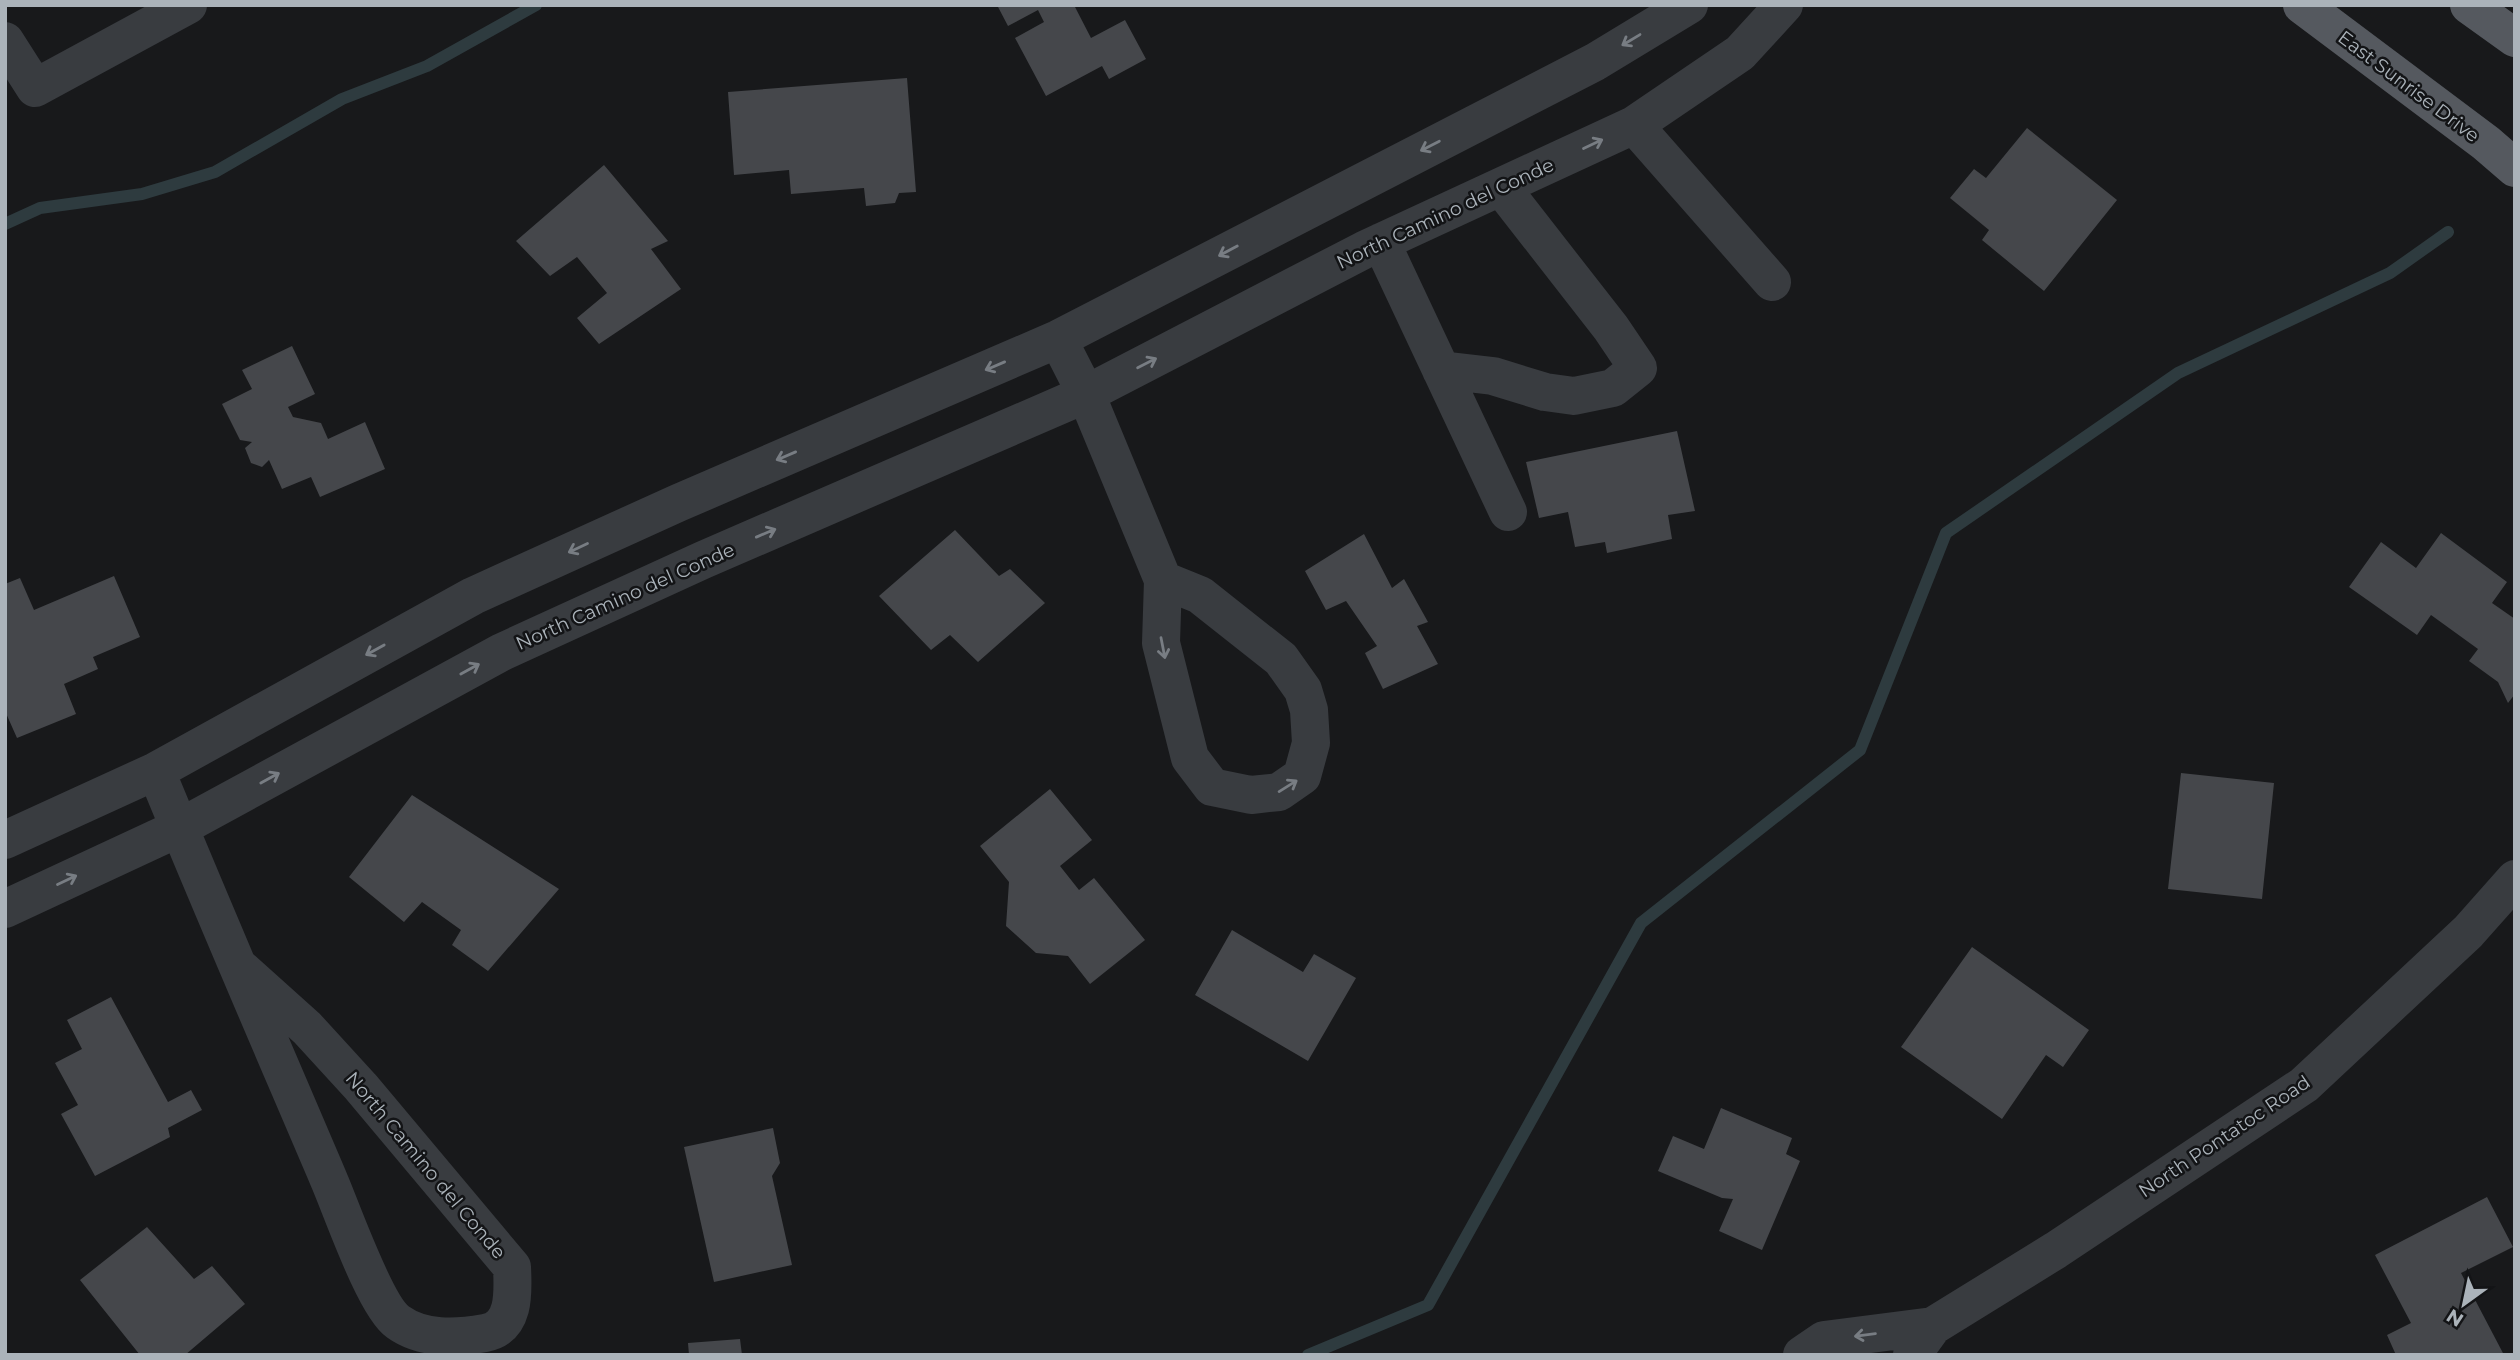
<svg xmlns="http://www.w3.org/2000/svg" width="2520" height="1360" font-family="Montserrat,sans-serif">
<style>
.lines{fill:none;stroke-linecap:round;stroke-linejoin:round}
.stream{stroke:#2e3b3f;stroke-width:12}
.building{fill:#45474b}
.minor{stroke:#393c40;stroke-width:38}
.major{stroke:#55595f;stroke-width:38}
.oneway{stroke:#787d83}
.labels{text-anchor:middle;stroke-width:5;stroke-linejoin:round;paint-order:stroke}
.street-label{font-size:19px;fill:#abb3ba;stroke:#131416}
</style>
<rect width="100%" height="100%" fill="#18191b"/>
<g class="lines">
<path class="stream" d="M5 224 40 208 142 194 215 172 342 99 427 66 536 5
M1308 1355 1428 1305 1641 923 1860 750 1946 533 2178 373 2390 273 2448 232"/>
</g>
<path class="building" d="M997 5H1079L1075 7 1091 38 1125 20 1146 59 1109 79 1102 66 1046 96 1015 38 1044 22 1038 10 1008 26Z
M907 78 916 192 899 193 895 203 866 206 864 188 791 194 789 170 734 175 728 92Z
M2027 128 2117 200 2044 291 1982 240 1989 230 1950 198 1974 169 1986 178Z
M604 165 668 241 651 249 681 289 599 344 577 318 607 293 577 257 550 276 516 241Z
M292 346 315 394 288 407 293 417 321 423 328 439 365 422 385 469 320 497 311 477 282 489 269 460 262 467 251 463 245 448 252 442 240 440 222 404 252 389 242 370Z
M1677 431 1695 511 1668 515 1672 539 1607 553 1605 542 1575 547 1568 512 1539 518 1526 462Z
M955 530 999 576 1010 569 1045 603 978 662 950 635 931 650 879 596Z
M2441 533 2507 582 2492 603 2515 619V694L2508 703 2498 682 2469 661 2478 649 2431 615 2417 635 2349 587 2381 542 2416 568Z
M1364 534 1392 588 1404 579 1428 622 1417 626 1438 664 1383 689 1365 653 1377 646 1346 601 1326 610 1305 571Z
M114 576 140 637 93 657 98 669 64 684 76 714 17 738 5 711V584L20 578 34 610Z
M2181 773 2274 783 2262 899 2168 889Z
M1050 789 1092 840 1060 866 1079 890 1094 878 1145 940 1090 984 1068 956 1036 953 1006 926 1009 882 980 846Z
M412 795 559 889 488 971 452 945 461 930 422 902 404 922 349 877Z
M1232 930 1303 972 1314 954 1356 978 1308 1061 1195 995Z
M1972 947 2089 1030 2063 1067 2046 1055 2002 1119 1901 1047Z
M111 997 168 1102 191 1090 202 1110 168 1128 170 1137 95 1176 61 1114 78 1105 55 1063 82 1049 67 1020Z
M1721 1108 1792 1138 1786 1154 1800 1161 1762 1250 1719 1231 1733 1199 1722 1198 1658 1171 1673 1136 1704 1149Z
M773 1128 780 1163 772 1176 792 1265 714 1282 684 1147Z
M2487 1197 2513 1247 2461 1273 2504 1355H2396L2387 1335 2411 1323 2375 1255Z
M147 1227 194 1279 212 1266 245 1304 185 1355H140L80 1280Z
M740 1339 742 1355H689L688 1343Z"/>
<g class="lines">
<path class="minor" d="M5 41 35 88 188 5
M1634 125 1772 282
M1381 242 1508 512
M1058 339 1086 394 1163 580 1161 643 1190 758 1212 787 1251 795 1279 792 1302 776 1311 743 1309 710 1303 690 1281 659 1200 595 1163 580
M1441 370 1493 376 1545 392 1574 396 1613 388 1638 368 1611 328 1501 187
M156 771C212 908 271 1044 329 1180 342 1210 375 1306 398 1322 423 1340 456 1338 485 1333 516 1327 513 1291 512 1267L361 1087 307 1028 238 966
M5 840 156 771 473 596 678 503 1058 339 1595 62 1689 5
M5 909 179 828 502 652 703 560 1086 394 1364 250 1634 125 1740 53 1784 5
M1802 1355 1824 1340 1933 1326
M1912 1355 1933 1326 2056 1250 2304 1085 2468 932 2515 879"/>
<path class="major" d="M2302 5 2486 143 2515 168
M2469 5 2515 38"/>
</g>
<defs><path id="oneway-shaft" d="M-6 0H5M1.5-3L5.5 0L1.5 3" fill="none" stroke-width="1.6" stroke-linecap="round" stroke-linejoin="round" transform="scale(1.75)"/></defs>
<g class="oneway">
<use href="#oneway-shaft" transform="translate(1631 40) rotate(149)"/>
<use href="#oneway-shaft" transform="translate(1593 144) rotate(-25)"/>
<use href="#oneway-shaft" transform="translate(1430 146) rotate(153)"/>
<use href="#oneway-shaft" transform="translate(1228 251) rotate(152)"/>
<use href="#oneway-shaft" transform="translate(1147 363) rotate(-27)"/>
<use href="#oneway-shaft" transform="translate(995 366) rotate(157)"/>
<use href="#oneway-shaft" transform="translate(786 456) rotate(157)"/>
<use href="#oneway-shaft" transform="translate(766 533) rotate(-23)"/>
<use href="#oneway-shaft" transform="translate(578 548) rotate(155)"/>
<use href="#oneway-shaft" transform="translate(1163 648) rotate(79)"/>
<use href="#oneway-shaft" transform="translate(375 650) rotate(151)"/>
<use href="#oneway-shaft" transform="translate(470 669) rotate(-29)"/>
<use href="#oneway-shaft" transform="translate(270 778) rotate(-29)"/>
<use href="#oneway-shaft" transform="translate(1288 786) rotate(-32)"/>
<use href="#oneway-shaft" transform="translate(67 880) rotate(-25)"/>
<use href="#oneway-shaft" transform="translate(1865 1335) rotate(173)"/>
</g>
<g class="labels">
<g class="street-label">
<text transform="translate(2409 86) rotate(37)" y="7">East Sunrise Drive</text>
<text transform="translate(1445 213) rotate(-25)" y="7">North Camino del Conde</text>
<text transform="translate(625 596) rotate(-24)" y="7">North Camino del Conde</text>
<text transform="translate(2224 1136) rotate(-34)" y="7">North Pontatoc Road</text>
<text transform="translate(426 1165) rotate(50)" y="7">North Camino del Conde</text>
</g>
</g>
<rect width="2520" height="1360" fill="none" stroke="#abb3ba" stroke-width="14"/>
<g transform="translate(2464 1304) rotate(213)" stroke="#131416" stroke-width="5" paint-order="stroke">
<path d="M0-5L12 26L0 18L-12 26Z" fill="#abb3ba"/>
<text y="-10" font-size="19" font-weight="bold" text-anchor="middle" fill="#abb3ba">N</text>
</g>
</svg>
